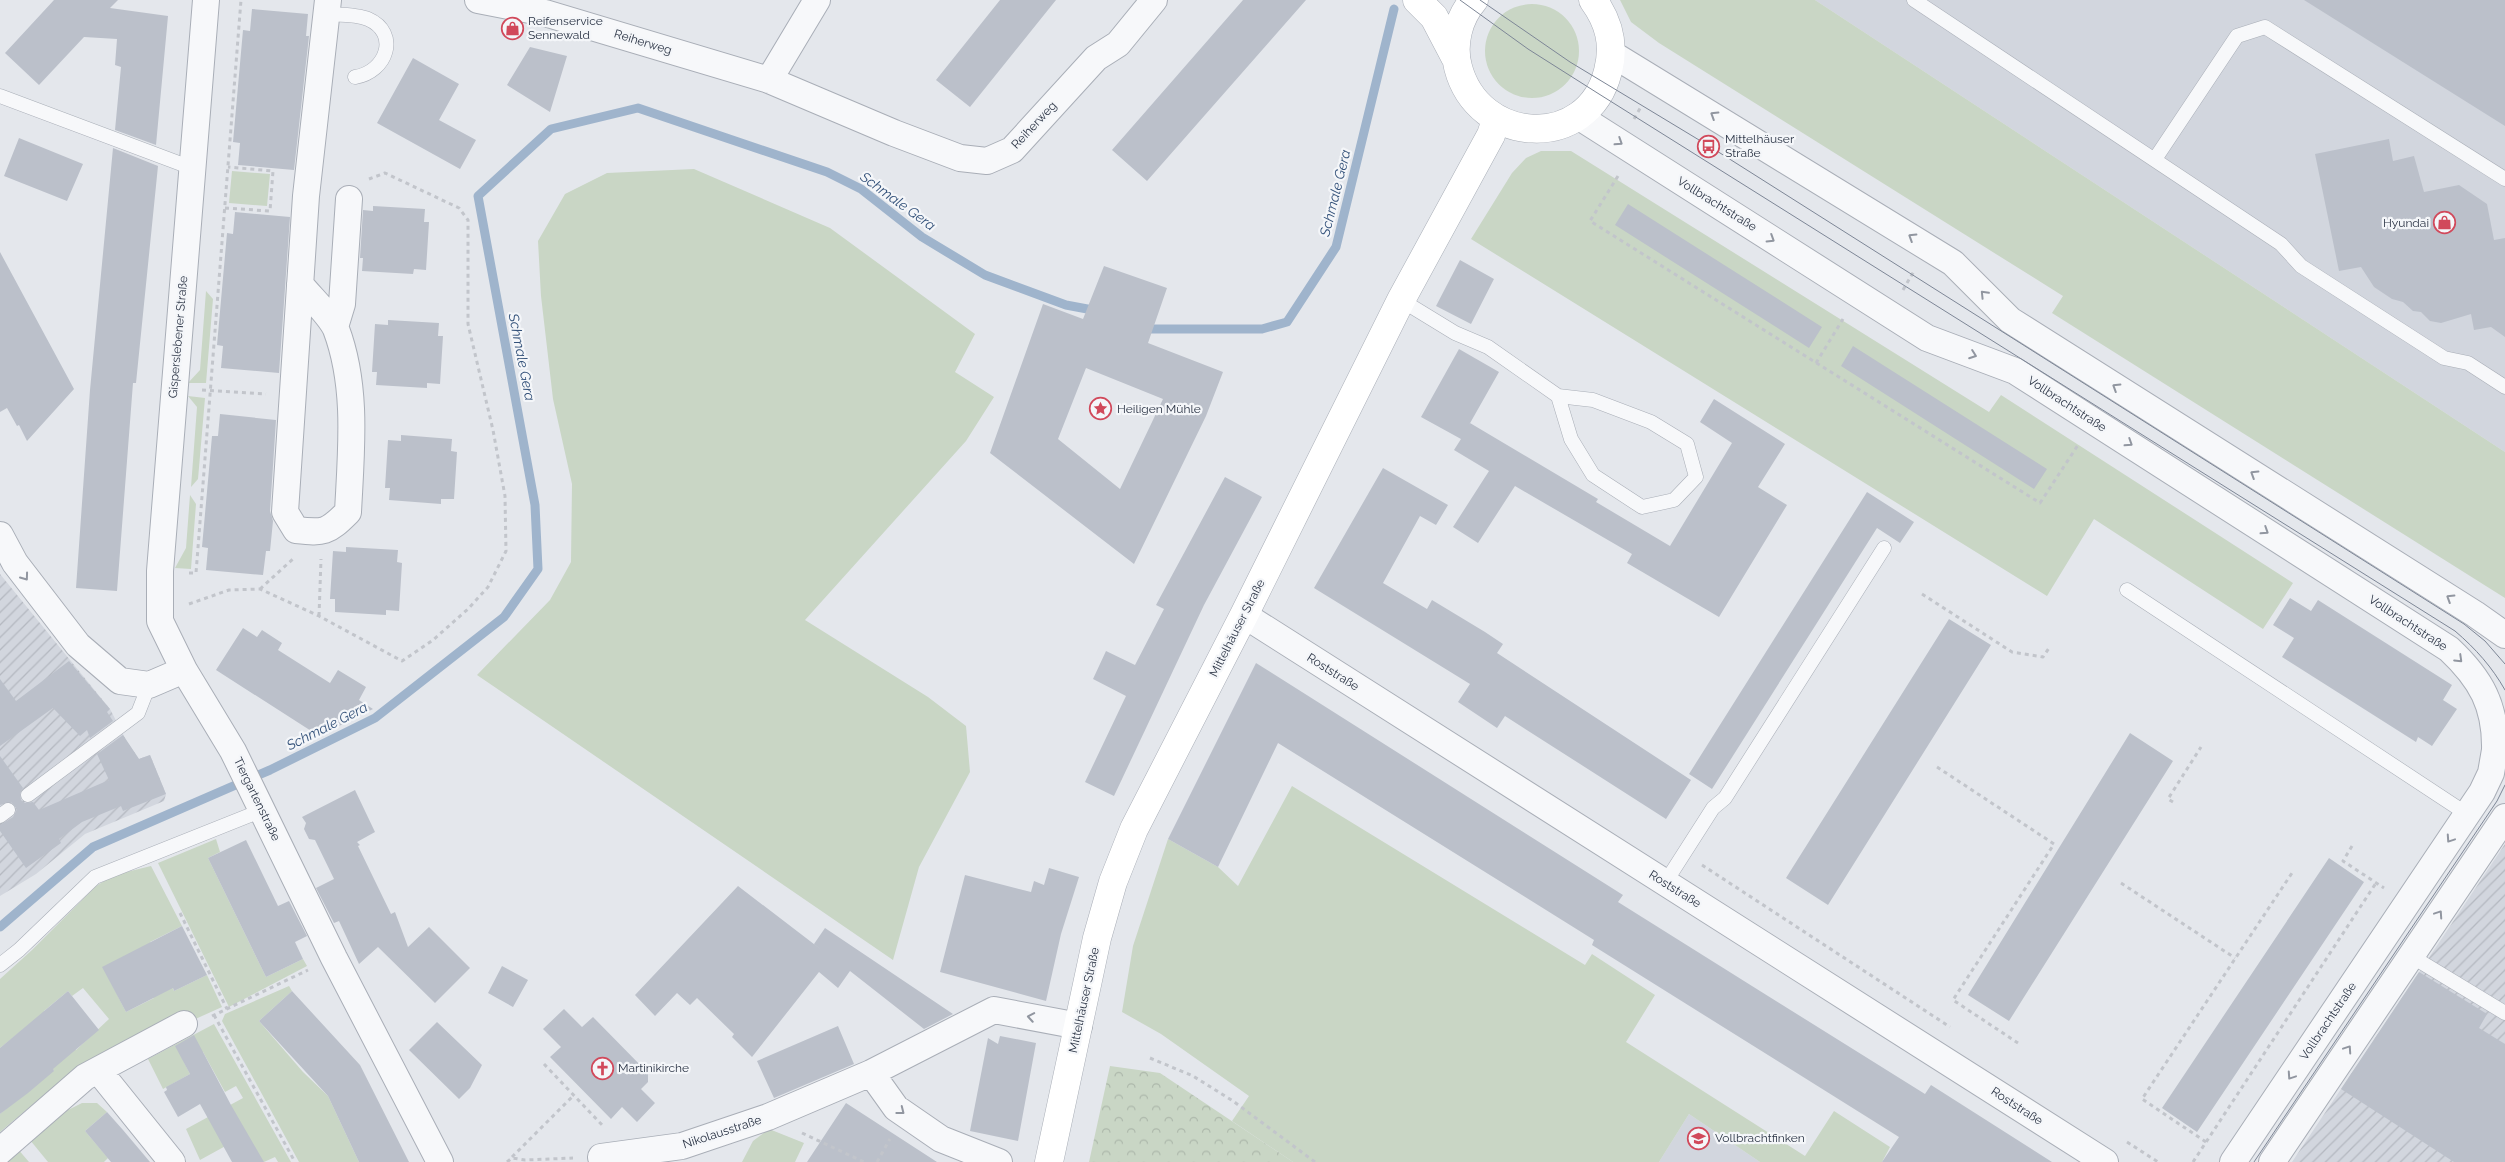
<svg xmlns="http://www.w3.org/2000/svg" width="2505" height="1162" font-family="Raleway,sans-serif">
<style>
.built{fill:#d2d6de}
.industrial{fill:url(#industrial-furrows)}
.green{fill:#c9d6c5;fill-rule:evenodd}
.park{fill:url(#park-crowns)}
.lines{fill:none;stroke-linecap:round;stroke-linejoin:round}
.stream{stroke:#9fb4cc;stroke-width:9}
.building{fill:#bbc0ca;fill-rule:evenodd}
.lane-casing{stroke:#a9aeb7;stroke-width:15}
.street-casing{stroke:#a9aeb7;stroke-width:28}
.secondary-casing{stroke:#a9aeb7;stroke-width:29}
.path{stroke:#c2c5cb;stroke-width:3;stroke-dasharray:4 4;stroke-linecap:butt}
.lane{stroke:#f7f8fa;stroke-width:14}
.street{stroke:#f7f8fa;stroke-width:26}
.secondary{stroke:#fff;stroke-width:28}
.tram{stroke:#7d8696;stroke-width:1}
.oneway{stroke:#9196a0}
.labels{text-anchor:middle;stroke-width:4.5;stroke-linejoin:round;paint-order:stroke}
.poi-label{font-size:12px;fill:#2b3445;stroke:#f4f6f9;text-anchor:start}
.street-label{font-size:12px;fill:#2b3445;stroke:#f4f6f9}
.water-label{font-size:14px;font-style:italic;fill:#34527a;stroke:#f4f6f9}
</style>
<defs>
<pattern id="industrial-furrows" width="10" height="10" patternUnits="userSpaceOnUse" patternTransform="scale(1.25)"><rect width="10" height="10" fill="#d2d6de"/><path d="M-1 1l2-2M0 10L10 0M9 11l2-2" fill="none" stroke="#b4b8c0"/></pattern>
<pattern id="park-crowns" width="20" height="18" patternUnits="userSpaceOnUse" patternTransform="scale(1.25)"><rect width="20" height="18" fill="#c9d6c5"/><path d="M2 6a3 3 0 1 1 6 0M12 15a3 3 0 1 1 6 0" fill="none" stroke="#adb8ab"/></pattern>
</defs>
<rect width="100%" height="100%" fill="#e4e7ec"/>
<path class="built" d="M1815 0H2505V452Z
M1689 1114 1760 1162H1659Z"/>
<path class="industrial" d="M0 574 110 709 126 740 139 759 150 755 166 794 164 801 85 834 36 874 0 896Z
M2505 844V1162H2292L2341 1089Z"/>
<path class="green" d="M1620 0H1815L2505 452V598L2052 313 2063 296 1659 43 1631 22Z
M1485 51a47 47 0 1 1 94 0a47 47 0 1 1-94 0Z
M1541 151H1571L1989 412 2001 395 2293 583 2263 629 2094 519 2047 596 1471 239 1512 173 1526 158Z
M694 169 830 228 975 334 955 372 994 397 966 441 805 620 928 697 966 726 970 772 919 867 893 960 477 675 550 600 571 562 572 484 553 399 541 296 538 241 565 194 607 173Z
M232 171 270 174 267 206 229 203Z
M206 291 213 299 206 383H188L200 370Z
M188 396 205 398 198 479 191 487 197 407Z
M190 495 196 504 191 569 175 568 186 548Z
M1292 786 1585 965 1592 954 1655 995 1626 1042 1805 1156 1834 1111 1890 1147 1882 1162H1760L1689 1114 1659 1162H1293L1232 1121 1249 1096 1161 1034 1122 1012 1133 946 1168 839 1218 867 1238 886Z
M216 839 220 852 208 858 266 977 303 959 307 966 229 1007 158 863Z
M151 866 182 926 150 942 174 991 207 975 222 1007 191 1021 185 1011 62 1080 0 1132V1114L6 1109 0 1059 54 1071 46 1060 31 1023 0 1048V979L32 950 96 886 114 875ZM103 967 154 998 126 1012ZM83 988 109 1019 76 1050 44 1011 68 991 72 996Z
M289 986 292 991 259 1021 303 1072 328 1096 359 1162H299L222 1021 225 1014Z
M214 1024 291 1162H278L275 1157 264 1162 231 1143 200 1160 186 1129 243 1098 236 1086 225 1092 203 1052 184 1062 190 1074 163 1089 148 1059Z
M82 1103H97L107 1112 85 1131 108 1158 104 1162H48L30 1140 66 1111Z
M769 1129 804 1143 795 1162H742L753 1141Z
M17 1148 29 1162H2Z"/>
<path class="park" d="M1110 1066 1160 1073 1293 1162H1089Z"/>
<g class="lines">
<path class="stream" d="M1142 326 1152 329H1262L1287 322 1336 247 1394 9
M0 927 93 847 270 770 375 718 504 617 538 569 535 505 478 196 551 129 638 108 827 172 861 189 922 237 985 275 1066 305 1098 311"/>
</g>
<path class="building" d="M54 0H118L110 8 168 16 156 145 115 130 121 67 115 65 117 39 84 37 39 85 5 53Z
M1000 0H1056L970 107 936 80Z
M1243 0H1306L1147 181 1112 150Z
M2304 0H2505V126Z
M252 9 308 14 306 36H309L294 170 238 165 240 143 233 142 243 30 250 31Z
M530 47 567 56 550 112 507 85Z
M413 58 459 84 439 120 476 140 460 169 377 123Z
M19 138 83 164 67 201 4 176Z
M2389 139 2393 161 2414 156 2424 192 2459 185 2487 204 2494 240 2505 238V337L2491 327 2474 330 2471 314 2441 323 2430 321 2421 312 2413 311 2403 302 2392 299 2374 287 2361 267 2339 271 2315 154Z
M113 148 158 166 136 383H133L117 591 76 588 90 390Z
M1628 204 1822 327 1809 348 1615 225Z
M373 206 425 209 424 222H429L426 270 414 269 413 274 362 271 363 258H360L363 210 373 211Z
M235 212 290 217 279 373 221 368 223 346 217 345 227 233 233 234Z
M0 252 74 389 27 441 19 425 17 426 7 408 0 412Z
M1460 260 1494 279 1471 324 1436 306Z
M1104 266 1167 288 1148 343 1223 372 1206 416 1134 564 990 453 1043 304 1083 319ZM1086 368 1163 399 1120 489 1058 439Z
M388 320 439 323 438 336H443L440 384 427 383V388L376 385 377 372H372L375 324 388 325Z
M1853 346 2047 469 2034 489 1841 366Z
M1459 349 1499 372 1469 425 1470 423 1598 499 1596 502 1670 546 1732 443 1700 422 1714 399 1785 444 1758 487 1787 505 1719 617 1627 563 1632 554 1515 486 1478 543 1453 527 1489 471 1454 450 1461 439 1421 417Z
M220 414 276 420 270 511 273 521 270 551H266L263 575 206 570 208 548 202 547 212 436H218Z
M401 435 452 439 451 451 457 452 454 499H441V504L389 500 390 488H385L388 440 401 441Z
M1383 468 1448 505 1436 525 1420 516 1383 583 1427 609 1432 600 1485 632 1503 644 1497 653 1691 780 1666 819 1505 716 1497 728 1458 702 1470 684 1314 588Z
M1225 477 1262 497 1204 605 1114 796 1085 782 1126 696 1093 679 1106 651 1135 665 1164 609 1156 605Z
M1867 492 1914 522 1900 543 1877 528 1712 789 1689 774Z
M346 547 398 550 397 562 402 563 399 611 386 610V615L335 612V599H330L333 551 346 552Z
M2290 598 2311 611 2318 600 2452 685 2443 700 2457 709 2432 746 2418 737 2416 742 2282 657 2294 638 2273 625Z
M1949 619 1991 645 1828 905 1786 878Z
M243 628 257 637 262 630 282 643 278 650 330 683 338 670 366 687 359 700 373 709 319 736 216 670Z
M69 661 110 709 107 712 113 721 90 738 87 730 80 736 53 708 0 746V679L16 701Z
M1256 663 1623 895 1618 902 1752 986 1925 1094 1931 1085 2052 1162H1882L1899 1137 1592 945 1594 940 1278 743 1218 867 1168 839Z
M2130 733 2173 761 2009 1021 1968 995Z
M123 735 139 759 150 755 166 794 123 811 121 806 82 822 59 839 61 843 26 868 0 831V825L13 817 17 809 11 802 0 805V756L23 788 20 792 21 800 25 803 33 802 39 810 109 780 97 754Z
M355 790 375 832 357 842 360 845 358 846 391 914 395 912 408 947 429 927 470 968 435 1003 378 947 359 964 339 921 334 923 316 888 334 879 315 840 309 839 304 829 306 823 302 817Z
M246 840 278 906 289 901 307 936 295 942 303 959 266 977 208 858Z
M2329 858 2364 882 2197 1132 2162 1108Z
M1049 868 1079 877 1061 934 1046 1001 940 972 965 875 1031 892 1034 881 1044 885Z
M738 886 823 951 814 944 825 928 953 1014 924 1029 850 971 838 988 819 972 752 1057 732 1037 734 1034 697 998 690 1005 677 993 655 1016 635 995Z
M182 926 207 975 174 991 173 988 126 1012 102 967Z
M502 966 528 980 513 1007 488 993Z
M2419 972 2487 1014 2479 1028 2505 1044V1162H2454L2341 1089Z
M68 991 99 1030 53 1069 54 1071 28 1093 0 1114V1048Z
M292 991 360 1065 409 1162H359L328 1096 259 1021Z
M564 1009 582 1027 593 1017 648 1073V1082L641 1089 655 1103 637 1122 622 1107 611 1119 550 1057 561 1047 543 1029Z
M437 1022 482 1065 470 1088 459 1099 409 1050Z
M838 1026 854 1064 774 1098 757 1061Z
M194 1035 231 1105 264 1162H232L200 1104 178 1117 164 1092 167 1090 166 1087 190 1074 175 1046Z
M1000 1036 1036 1043 1018 1141 970 1131 988 1038 998 1044Z
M846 1103 937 1162H807Z
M107 1112 123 1130 150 1162H111L85 1131Z"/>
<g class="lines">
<defs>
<path id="lane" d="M1914 0 2281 244 2301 266 2444 358 2468 363 2505 387
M325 14C339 15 356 14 368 19 400 33 387 72 355 77
M0 96 192 168
M2155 159 2237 36 2265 27 2505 179
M1401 300 1455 333 1488 347 1558 396 1593 400 1651 422 1687 444 1696 477 1674 500 1642 507 1593 475 1571 439 1558 396
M2127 590 2467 814
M28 795 138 713 149 685
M0 816 8 810
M1665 883 1713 808 1725 798 1884 548
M2411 956 2505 1013
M0 965 19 950 95 877 263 810"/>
<path id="street" d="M206 0 160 571V621L184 670 233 751 334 958 440 1162
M478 0 545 13 769 80 894 133 960 158 987 161 1012 150 1096 58 1118 44 1154 0
M1612 54 1953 263 2010 320 2475 614 2505 635
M769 80 817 0
M1578 116 1927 338 2015 371 2449 649C2481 679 2496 706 2495 750L2505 754
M300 284C309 296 330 315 336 329 358 387 351 452 348 512 327 533 324 533 296 530L285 512 306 196 328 0
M335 327 342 304 349 199
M0 535 15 563 78 645 120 681 149 685 184 670
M1244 615 2105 1162
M98 1070 172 1162
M871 1073 896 1108 941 1139 999 1162
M0 1151 85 1077 184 1024
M601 1157 682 1146 768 1117 871 1073 994 1010 1079 1026
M2233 1162 2482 792 2491 773 2495 750
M2272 1162 2505 817"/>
<path id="secondary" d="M1417 0 1434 17 1455 57
M1474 0C1458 18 1452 45 1458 67 1478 145 1588 152 1608 71 1615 44 1609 22 1593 0
M1049 1162 1097 938 1113 882 1134 829 1244 615 1401 300 1491 135 1496 120"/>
</defs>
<use href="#lane" class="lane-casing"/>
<use href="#street" class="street-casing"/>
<use href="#secondary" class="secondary-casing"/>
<path class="path" d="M1634 119 1642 105
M1618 176 1590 221 2040 503 2078 445
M225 208 270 211 273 171 228 167
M1903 290 1914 271
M1816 363 1843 319
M202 390 266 394
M189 573H196L241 0
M260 589 294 558
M1922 594 2012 652 2043 657 2049 648
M189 604 229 590 260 589 319 616 402 661 433 640 468 609 488 587 506 551 505 496 493 430 468 324V220L459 208 385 173 369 179
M319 616 321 559
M1937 767 2054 844 1953 1000 2018 1043
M2173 802 2168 799 2201 747
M2352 846 2343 861 2384 888
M1702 865 1950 1027
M2121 883 2235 958
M180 913 227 1009
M214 1015 295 1162
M212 1016 308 970
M1150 1058 1193 1076 1233 1101 1315 1162
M544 1064 604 1127
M802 1133 864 1162
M2127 1142 2158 1162
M2206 1142 2142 1099 2292 873
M512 1157 574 1095
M507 1162 512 1158 525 1160 573 1158
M877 1162 890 1139
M2193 1162 2376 883"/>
<use href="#lane" class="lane"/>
<use href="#street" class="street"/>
<use href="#secondary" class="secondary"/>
<path class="tram" d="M1460 0 1528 49 1599 94 2455 631C2476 649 2492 667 2505 690
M1480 0 1570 62 1709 146 2464 624 2485 641 2505 664
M2254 1162 2497 801 2505 785"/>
</g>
<defs><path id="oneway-chevron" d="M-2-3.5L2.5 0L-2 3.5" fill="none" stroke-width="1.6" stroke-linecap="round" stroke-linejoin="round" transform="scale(1.25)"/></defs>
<g class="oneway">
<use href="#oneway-chevron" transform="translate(1714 115) rotate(-148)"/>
<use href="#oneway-chevron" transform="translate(1619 142) rotate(33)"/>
<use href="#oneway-chevron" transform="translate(1912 237) rotate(-148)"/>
<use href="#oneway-chevron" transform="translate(1771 239) rotate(32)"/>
<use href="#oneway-chevron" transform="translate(1984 294) rotate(-134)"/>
<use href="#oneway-chevron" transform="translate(1973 355) rotate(20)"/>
<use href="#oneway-chevron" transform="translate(2116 387) rotate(-148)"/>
<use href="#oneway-chevron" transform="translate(2129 443) rotate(33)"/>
<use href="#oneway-chevron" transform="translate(2254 474) rotate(-148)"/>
<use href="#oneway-chevron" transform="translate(2265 531) rotate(33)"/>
<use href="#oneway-chevron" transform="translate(25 577) rotate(54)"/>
<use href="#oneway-chevron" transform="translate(2450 598) rotate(-148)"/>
<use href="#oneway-chevron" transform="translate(2459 659) rotate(44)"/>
<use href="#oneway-chevron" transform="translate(2450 839) rotate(124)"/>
<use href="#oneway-chevron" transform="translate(2439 914) rotate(-56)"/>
<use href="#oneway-chevron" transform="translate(1031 1017) rotate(-170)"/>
<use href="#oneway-chevron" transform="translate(2348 1049) rotate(-56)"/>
<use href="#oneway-chevron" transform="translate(2291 1076) rotate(124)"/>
<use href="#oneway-chevron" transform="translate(901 1111) rotate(38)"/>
</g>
<defs>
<symbol id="shop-ring" viewBox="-11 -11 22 22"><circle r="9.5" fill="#f4f6f9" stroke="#d1495b" stroke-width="1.5"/><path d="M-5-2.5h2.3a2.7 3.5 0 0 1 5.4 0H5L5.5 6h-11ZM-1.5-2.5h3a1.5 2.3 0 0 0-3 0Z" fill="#d1495b"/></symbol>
<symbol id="bus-ring" viewBox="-11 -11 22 22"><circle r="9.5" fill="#f4f6f9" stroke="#d1495b" stroke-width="1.5"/><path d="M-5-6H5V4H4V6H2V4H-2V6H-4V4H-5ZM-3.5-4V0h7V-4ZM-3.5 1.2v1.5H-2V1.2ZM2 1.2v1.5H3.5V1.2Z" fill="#d1495b"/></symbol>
<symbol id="sight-ring" viewBox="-11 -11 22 22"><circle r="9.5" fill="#f4f6f9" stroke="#d1495b" stroke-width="1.5"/><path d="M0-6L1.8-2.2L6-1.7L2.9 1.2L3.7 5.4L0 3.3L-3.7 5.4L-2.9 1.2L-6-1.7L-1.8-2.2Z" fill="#d1495b"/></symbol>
<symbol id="church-ring" viewBox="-11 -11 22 22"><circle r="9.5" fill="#f4f6f9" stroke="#d1495b" stroke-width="1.5"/><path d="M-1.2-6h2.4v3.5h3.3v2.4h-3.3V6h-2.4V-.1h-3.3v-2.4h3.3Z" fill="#d1495b"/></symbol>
<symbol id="school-ring" viewBox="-11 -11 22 22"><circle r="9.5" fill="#f4f6f9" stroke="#d1495b" stroke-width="1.5"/><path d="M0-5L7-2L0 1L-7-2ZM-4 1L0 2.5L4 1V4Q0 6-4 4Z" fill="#d1495b"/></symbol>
</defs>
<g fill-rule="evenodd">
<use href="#shop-ring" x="500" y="16" width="25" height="25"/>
<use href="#bus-ring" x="1696" y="134" width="25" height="25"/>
<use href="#shop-ring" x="2432" y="210" width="25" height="25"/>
<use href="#sight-ring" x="1088" y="396" width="25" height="25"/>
<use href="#church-ring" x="590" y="1056" width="25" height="25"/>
<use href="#school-ring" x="1686" y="1126" width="25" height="25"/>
</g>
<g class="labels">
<g class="poi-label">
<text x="528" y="25">Reifenservice<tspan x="528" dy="14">Sennewald</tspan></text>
<text x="1725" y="143">Mittelhäuser<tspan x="1725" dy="14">Straße</tspan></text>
<text x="2429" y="227" text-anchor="end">Hyundai</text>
<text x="1117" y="413">Heiligen Mühle</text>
<text x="618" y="1072">Martinikirche</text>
<text x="1715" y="1142">Vollbrachtfinken</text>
</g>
<g class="street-label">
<text transform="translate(643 42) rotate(17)" y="4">Reiherweg</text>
<text transform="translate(1034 125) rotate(-47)" y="4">Reiherweg</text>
<text transform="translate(1717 204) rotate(32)" y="4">Vollbrachtstraße</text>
<text transform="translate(178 337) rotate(-85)" y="4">Gisperslebener Straße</text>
<text transform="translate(2067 404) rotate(33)" y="4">Vollbrachtstraße</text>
<text transform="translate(2408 623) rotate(33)" y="4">Vollbrachtstraße</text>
<text transform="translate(1237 628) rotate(-63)" y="4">Mittelhäuser Straße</text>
<text transform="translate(1333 672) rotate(32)" y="4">Roststraße</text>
<text transform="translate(257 799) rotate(64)" y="4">Tiergartenstraße</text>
<text transform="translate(1675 889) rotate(32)" y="4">Roststraße</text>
<text transform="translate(1084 1000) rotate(-78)" y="4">Mittelhäuser Straße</text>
<text transform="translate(2328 1021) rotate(-56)" y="4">Vollbrachtstraße</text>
<text transform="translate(2017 1106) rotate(33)" y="4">Roststraße</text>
<text transform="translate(722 1132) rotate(-18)" y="4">Nikolausstraße</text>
</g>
<g class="water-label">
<text transform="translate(1335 193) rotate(-76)" y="5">Schmale Gera</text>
<text transform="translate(898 201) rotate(36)" y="5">Schmale Gera</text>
<text transform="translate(522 357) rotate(79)" y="5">Schmale Gera</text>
<text transform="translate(327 726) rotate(-27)" y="5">Schmale Gera</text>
</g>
</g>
</svg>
